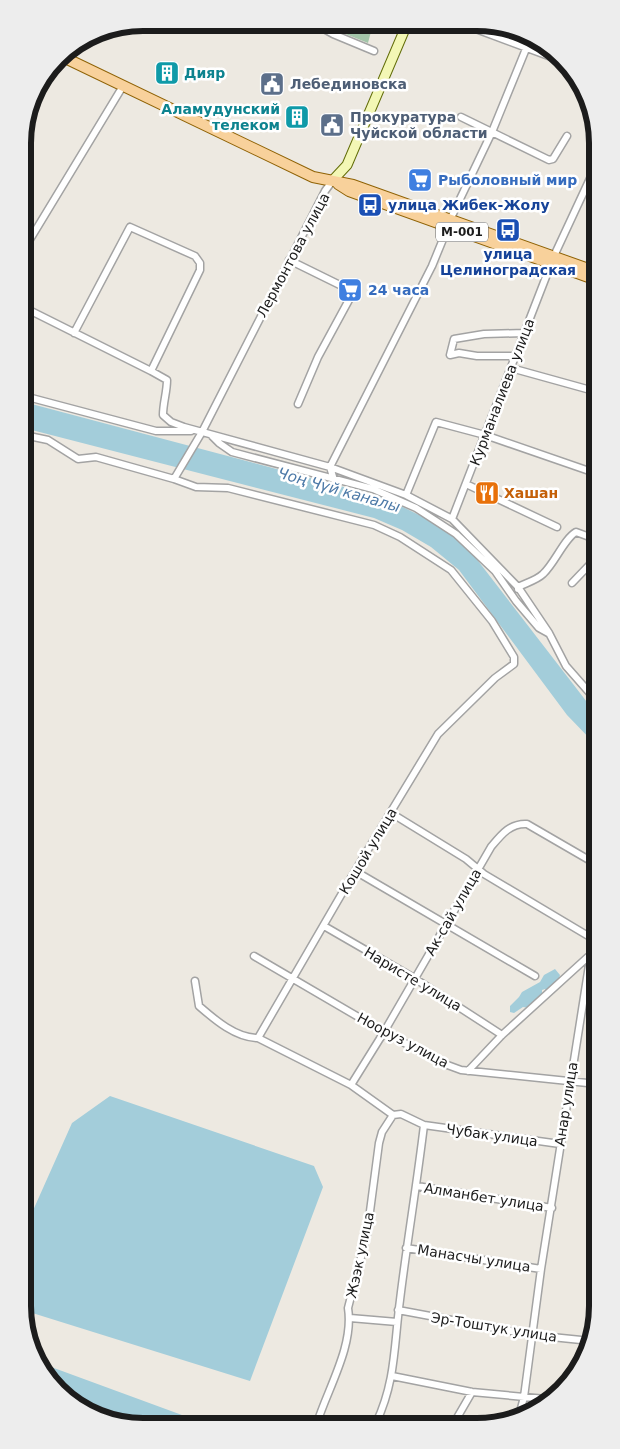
<svg xmlns="http://www.w3.org/2000/svg" width="620" height="1449" font-family="'DejaVu Sans',sans-serif">
<style>
.cemetery{fill:#a3c5a9}
.water{fill:#a3cdda}
.lines{fill:none;stroke-linecap:round;stroke-linejoin:round}
.minor-casing{stroke:#a3a3a3;stroke-width:9}
.secondary-casing{stroke:#626d08;stroke-width:11}
.primary-casing{stroke:#8f6205;stroke-width:12}
.minor{stroke:#fff;stroke-width:6}
.secondary{stroke:#f3f7b5;stroke-width:9}
.primary{stroke:#f8d19b;stroke-width:10}
.labels{text-anchor:middle;stroke-width:5;stroke-linejoin:round;paint-order:stroke}
.shield{fill:#fff;stroke:#606060;stroke-width:1}
.shield-label{font-size:12px;font-weight:bold;fill:#1c1c1c}
.culture-label{font-size:14px;font-weight:bold;fill:#0d838f;stroke:#fff;text-anchor:start}
.service-label{font-size:14px;font-weight:bold;fill:#4e5e75;stroke:#fff;text-anchor:start}
.shop-label{font-size:14px;font-weight:bold;fill:#366cbe;stroke:#fff;text-anchor:start}
.transit-label{font-size:14px;font-weight:bold;fill:#164399;stroke:#fff;text-anchor:start}
.street-label{font-size:14px;fill:#1c1c1c;stroke:#fff}
.food-label{font-size:14px;font-weight:bold;fill:#c56008;stroke:#fff;text-anchor:start}
.water-label{font-size:15px;font-style:italic;fill:#4c79a7;stroke:#fff}
.rim{fill:none;stroke:#1c1c1c;stroke-width:6}
</style>
<rect width="100%" height="100%" fill="#ede9e1"/>
<path class="cemetery" d="M321 24H373L368 43Z"/>
<path class="water" d="M24 402 378 496 407 509 441 526 472 553 590 706 595 710V744L567 715 459 570 431 547 402 530 374 518 24 428Z
M555 969 560 975 558 982 547 992 545 989 542 990V996L529 1008 523 1007 514 1013 510 1012V1006L519 997 522 992 540 982 544 975Z
M110 1096 314 1166 323 1187 250 1381 26 1311V1246L31 1215 72 1123Z
M43 1364 201 1422V1424H120L63 1396Z"/>
<g class="lines">
<defs>
<path id="minor" d="M315 24 333 34 374 51
M465 25 562 61
M461 117 549 160 553 159 567 136
M450 220 492 132 530 39
M23 251 123 86
M554 256 594 170
M289 260 350 290V298L318 357 298 404
M23 307 151 371 167 380C167 392 163 403 163 415L171 422 184 427 330 467 406 495 452 519 518 587 549 633 566 666 595 699
M74 333 130 227 195 256 200 263V270L151 371
M516 356H477L459 353 450 355 454 339 484 334 525 333
M511 368 594 391
M24 396 156 431H191
M24 435 48 440 78 459 96 457 174 479 196 487 228 488 374 525 400 537 451 570 492 621 514 657V664L495 678 438 734 355 871 258 1038
M212 436 219 443 232 452 373 489 416 508 456 534 495 571 516 601 539 628 548 633
M174 479 202 432 325 191 333 180
M334 480 330 467 432 266 448 227
M466 484 557 527
M406 495 436 422 485 435 595 473
M452 519 551 264
M572 583 595 559
M518 589V587C526 583 537 580 543 574 555 563 564 539 576 532L595 539
M391 813 466 859 484 874 595 940
M355 871 535 976
M324 926 414 978 502 1035
M254 956 384 1032 442 1063 461 1070 597 1084
M195 981 199 1006C215 1020 236 1038 258 1038L351 1085 393 1115 401 1114 424 1125 560 1144
M468 1071 502 1035 590 955
M351 1085 384 1032 491 847C501 835 510 823 527 824L596 864
M417 1186 552 1208
M406 1248 541 1269
M398 1310 532 1335 591 1341
M350 1318 397 1322
M392 1376 472 1392 546 1399
M519 1416 524 1397 541 1269 593 940
M317 1423C328 1388 354 1346 348 1308L367 1234 379 1143 382 1132 393 1115
M376 1423C396 1381 394 1344 400 1300 407 1242 417 1184 424 1125
M454 1423 472 1392"/>
<path id="secondary" d="M333 180 347 165 407 24"/>
<path id="primary" d="M61 56 313 177 353 185 594 271
M338 184 349 191 594 279"/>
</defs>
<use href="#minor" class="minor-casing"/>
<use href="#secondary" class="secondary-casing"/>
<use href="#primary" class="primary-casing"/>
<use href="#minor" class="minor"/>
<use href="#secondary" class="secondary"/>
<use href="#primary" class="primary"/>
</g>
<defs>
<symbol id="building-square" viewBox="-11 -11 22 22"><rect x="-9" y="-9" width="18" height="18" rx="4" fill="#0f9aa8" stroke="#fff"/><path d="M-4-6H4V6H1V3H-1V6H-4ZM-2.5-4.3h1.7v1.8h-1.7ZM.8-4.3h1.7v1.8H.8ZM-2.5-1h1.7V.8h-1.7ZM.8-1h1.7V.8H.8Z" fill="#fff"/></symbol>
<symbol id="civic-square" viewBox="-11 -11 22 22"><rect x="-9" y="-9" width="18" height="18" rx="4" fill="#5c6f8a" stroke="#fff"/><path d="M-.6-6.5H3V-4.5H.6V-3L4-1V1h2V6H-6V1h2V-1L-.6-3ZM-1.2 2.5V6h2.4V2.5Z" fill="#fff"/></symbol>
<symbol id="supermarket-square" viewBox="-11 -11 22 22"><rect x="-9" y="-9" width="18" height="18" rx="4" fill="#3f7fe0" stroke="#fff"/><path d="M-6-5.5h2.5l.6 2H6L4.5 2H-2.5L-4.4-4H-6ZM-1.5 3.2a1.3 1.3 0 1 0 .1 0ZM3 3.2a1.3 1.3 0 1 0 .1 0Z" fill="#fff"/></symbol>
<symbol id="bus-square" viewBox="-11 -11 22 22"><rect x="-9" y="-9" width="18" height="18" rx="4" fill="#1a4fb4" stroke="#fff"/><path d="M-5-6H5V4H4V6H2V4H-2V6H-4V4H-5ZM-3.5-4V0h7V-4ZM-3.5 1.2v1.5H-2V1.2ZM2 1.2v1.5H3.5V1.2Z" fill="#fff"/></symbol>
<symbol id="restaurant-square" viewBox="-11 -11 22 22"><rect x="-9" y="-9" width="18" height="18" rx="4" fill="#e8710a" stroke="#fff"/><path d="M-5-6h1v4h1v-4h1v4h1v-4h1v5L-1.5 .5V6h-2V.5L-5-1ZM5-6V6H3V1.5H1.5Q1.5-4 5-6Z" fill="#fff"/></symbol>
</defs>
<g fill-rule="evenodd">
<use href="#building-square" x="153" y="59" width="28" height="28"/>
<use href="#civic-square" x="258" y="70" width="28" height="28"/>
<use href="#building-square" x="283" y="103" width="28" height="28"/>
<use href="#civic-square" x="318" y="111" width="28" height="28"/>
<use href="#supermarket-square" x="406" y="166" width="28" height="28"/>
<use href="#bus-square" x="356" y="191" width="28" height="28"/>
<use href="#bus-square" x="494" y="216" width="28" height="28"/>
<use href="#supermarket-square" x="336" y="276" width="28" height="28"/>
<use href="#restaurant-square" x="473" y="479" width="28" height="28"/>
</g>
<g class="labels">
<rect class="shield" x="436" y="222.5" width="52" height="19" rx="4"/>
<g class="shield-label">
<text x="462" y="236">М-001</text>
</g>
<g class="culture-label">
<text x="184" y="78">Дияр</text>
<text x="280" y="114" text-anchor="end">Аламудунский<tspan x="280" dy="16">телеком</tspan></text>
</g>
<g class="service-label">
<text x="290" y="89">Лебединовска</text>
<text x="350" y="122">Прокуратура<tspan x="350" dy="16">Чуйской области</tspan></text>
</g>
<g class="shop-label">
<text x="438" y="185">Рыболовный мир</text>
<text x="368" y="295">24 часа</text>
</g>
<g class="transit-label">
<text x="388" y="210">улица Жибек-Жолу</text>
<text x="508" y="259" text-anchor="middle">улица<tspan x="508" dy="16">Целиноградская</tspan></text>
</g>
<g class="street-label">
<text transform="translate(293 255) rotate(-62)" y="5">Лермонтова улица</text>
<text transform="translate(502 392) rotate(-69)" y="5">Курманалиева улица</text>
<text transform="translate(368 851) rotate(-59)" y="5">Кошой улица</text>
<text transform="translate(453 912) rotate(-60)" y="5">Ак-сай улица</text>
<text transform="translate(413 979) rotate(31)" y="5">Наристе улица</text>
<text transform="translate(403 1040) rotate(28)" y="5">Нооруз улица</text>
<text transform="translate(566 1104) rotate(-81)" y="5">Анар улица</text>
<text transform="translate(492 1135) rotate(8)" y="5">Чубак улица</text>
<text transform="translate(484 1197) rotate(9)" y="5">Алманбет улица</text>
<text transform="translate(360 1255) rotate(-78)" y="5">Жээк улица</text>
<text transform="translate(474 1258) rotate(9)" y="5">Манасчы улица</text>
<text transform="translate(494 1327) rotate(9)" y="5">Эр-Тоштук улица</text>
</g>
<g class="food-label">
<text x="504" y="498">Хашан</text>
</g>
<g class="water-label">
<text transform="translate(339 490) rotate(16)" y="5">Чоң Чүй каналы</text>
</g>
</g>
<path d="M0 0H620V1449H0ZM143 31H477A112 112 0 0 1 589 143V1306A112 112 0 0 1 477 1418H143A112 112 0 0 1 31 1306V143A112 112 0 0 1 143 31Z" fill="#ededed" fill-rule="evenodd"/>
<path class="rim" d="M143 31H477A112 112 0 0 1 589 143V1306A112 112 0 0 1 477 1418H143A112 112 0 0 1 31 1306V143A112 112 0 0 1 143 31Z"/>
</svg>
